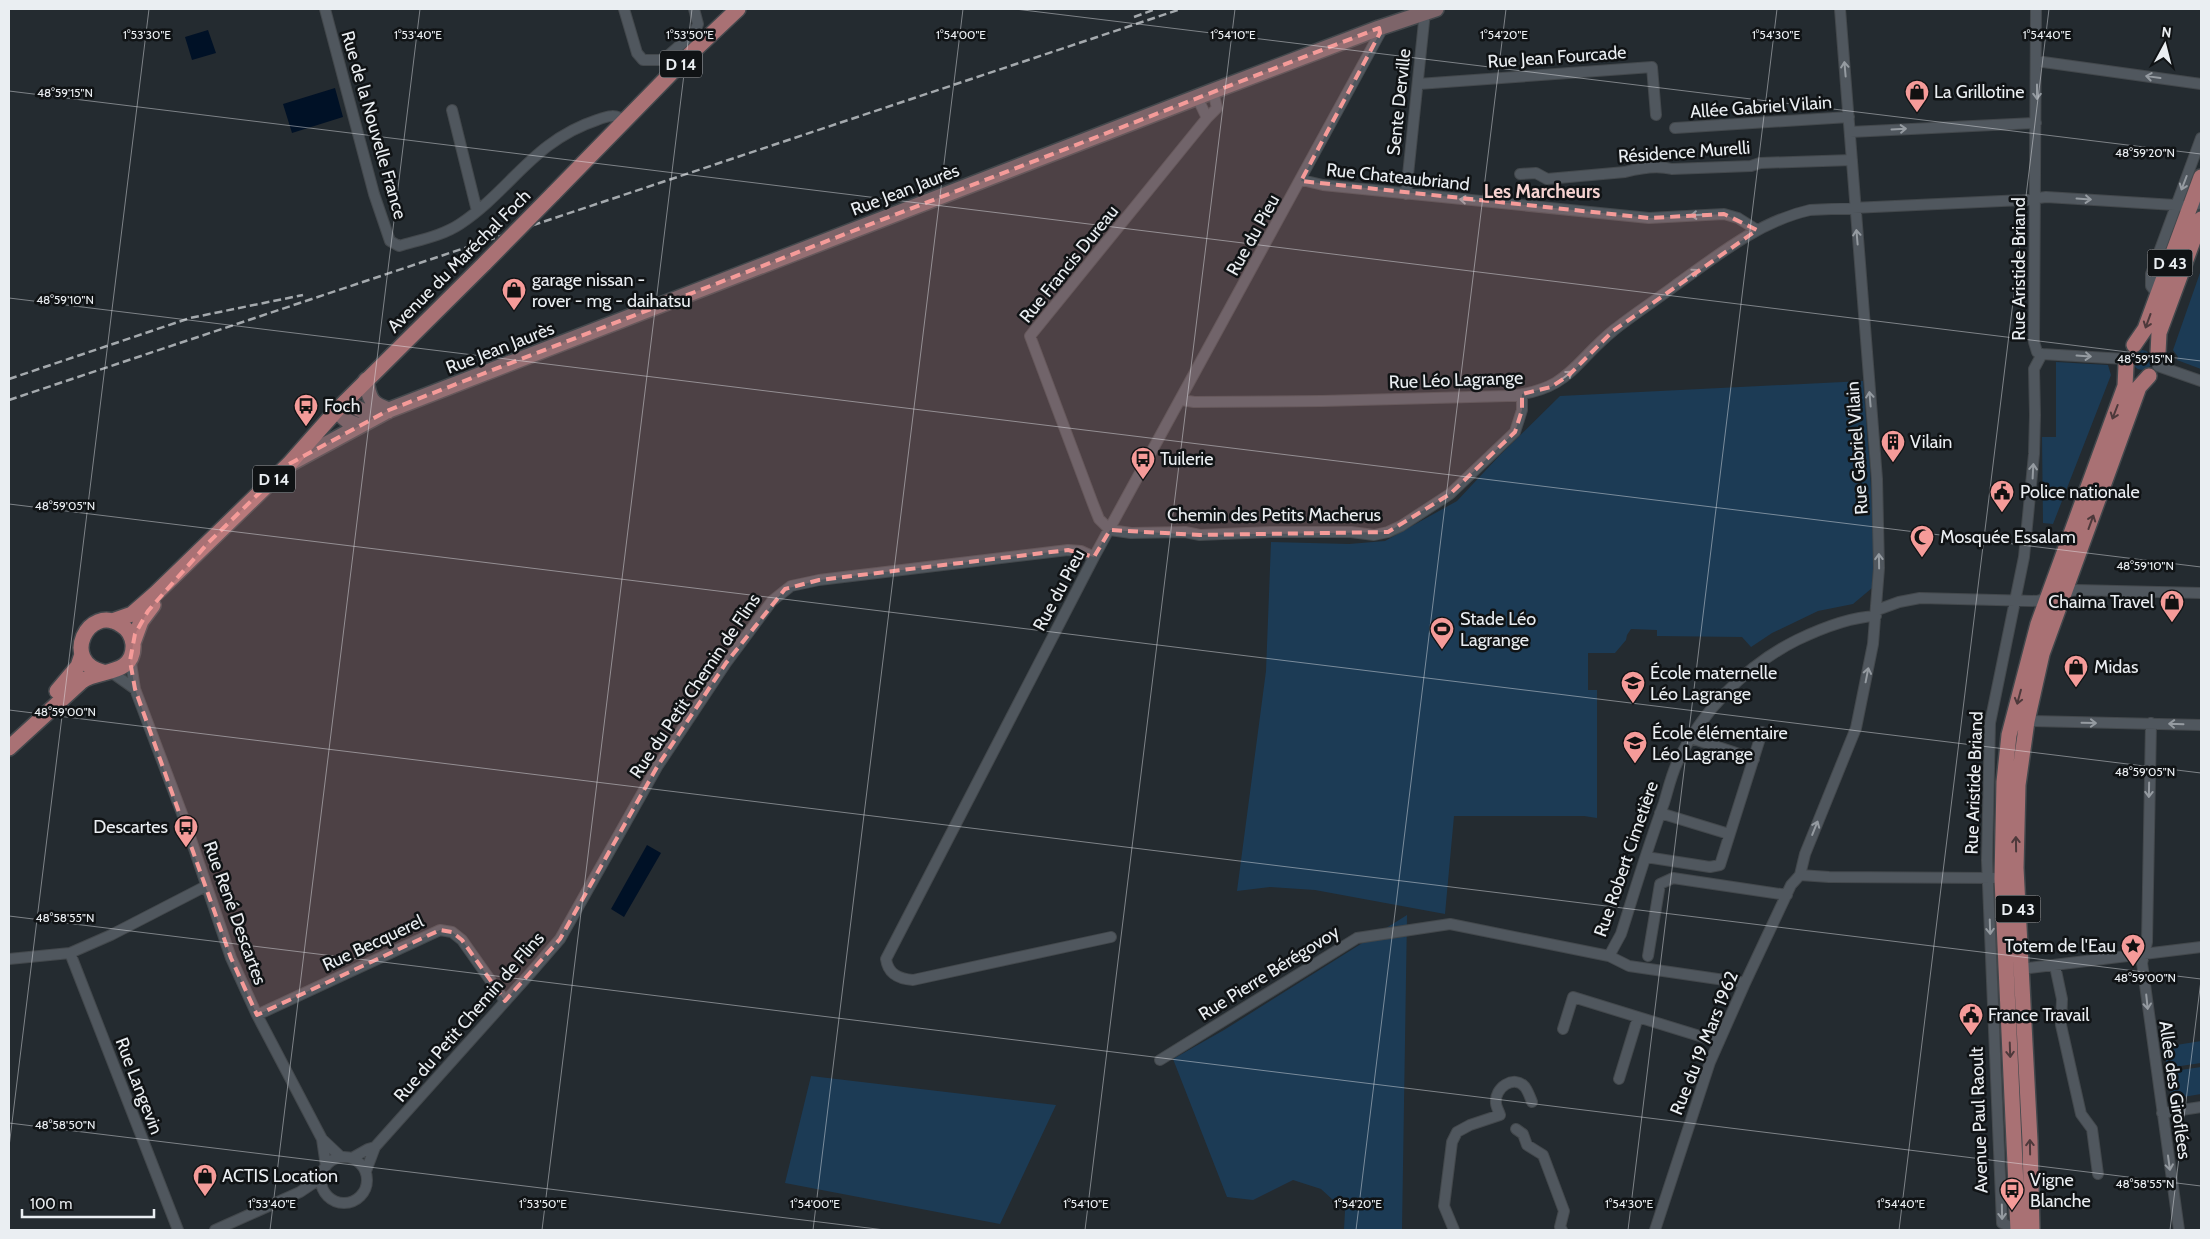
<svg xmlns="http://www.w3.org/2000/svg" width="2210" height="1239" font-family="Cabin,sans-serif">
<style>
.green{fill:#1c3b55}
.water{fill:#001126}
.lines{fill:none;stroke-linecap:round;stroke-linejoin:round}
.street-casing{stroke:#43484c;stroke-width:12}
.secondary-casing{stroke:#43484c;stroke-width:18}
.primary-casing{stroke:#43484c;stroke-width:18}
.street{stroke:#50575e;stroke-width:10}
.secondary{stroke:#7d6469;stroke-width:15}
.primary{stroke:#a97174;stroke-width:15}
.rail{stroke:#a4a9ad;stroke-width:2.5;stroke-dasharray:8 4;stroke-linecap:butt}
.primary-bridge-casing{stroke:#43484c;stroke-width:18;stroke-linecap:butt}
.primary-bridge{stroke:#a97174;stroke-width:15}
.oneway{stroke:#959ba1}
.oneway2{stroke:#4d393b}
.marked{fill:#f59b99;fill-opacity:0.2;stroke:#f59b99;stroke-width:4;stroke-dasharray:10 6;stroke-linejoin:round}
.ticks{fill:none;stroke:#eaeef2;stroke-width:1;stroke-opacity:0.45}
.labels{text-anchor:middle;stroke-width:5;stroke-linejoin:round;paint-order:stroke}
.shield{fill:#101315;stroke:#a9acb0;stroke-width:1}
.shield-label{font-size:16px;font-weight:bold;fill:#eaeef2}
.street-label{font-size:18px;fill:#eaeef2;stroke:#101315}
.poi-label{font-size:18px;fill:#eaeef2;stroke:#101315;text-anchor:start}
.neighbourhood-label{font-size:19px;font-weight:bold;fill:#f6d3d1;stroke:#101315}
.ticks-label{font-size:12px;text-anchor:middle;fill:#eaeef2;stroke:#101315;stroke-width:5;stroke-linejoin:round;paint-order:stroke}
</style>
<rect width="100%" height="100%" fill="#242b30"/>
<path class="green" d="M2201 270V369L2177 360 2178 357 2173 350Z
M2132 360a10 10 0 1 1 20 0a10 10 0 1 1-20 0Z
M2056 362 2108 365 2111 375 2053 524 2043 523 2042 437H2056Z
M1863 381 1870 468 1874 553 1872 588 1853 604 1818 611 1772 633 1751 647 1742 637 1657 636V630L1631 629 1627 635 1626 640 1615 653H1588V690H1597V818L1584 816H1454L1445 914 1315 890 1270 887 1237 891 1266 671 1271 542 1349 544 1385 541 1457 501 1500 455 1560 396Z
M1407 915 1402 1230H1344L1345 1211 1321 1189 1293 1180 1253 1200 1227 1197 1173 1059 1224 1030Z
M2201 1041V1063L2167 1068 2164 1047Z
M2201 1067V1094L2177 1098V1096L2171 1097 2167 1072Z
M811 1076 1056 1105 1000 1224 785 1183Z"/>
<path class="water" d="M208 30 216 53 192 60 185 37Z
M335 88 343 117 292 133 283 104Z
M647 845 661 853 624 917 611 909Z"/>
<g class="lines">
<defs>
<path id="street" d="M325 9 374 194 390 241 399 246C419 240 442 236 460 224 511 190 533 141 597 120 607 116 617 113 625 122
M624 9 637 53 643 60H663L694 33 698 24 694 9
M2036 9 2034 342 2037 352 2042 354
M2036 61 2201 84
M1418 84 1652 67 1656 115
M1197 97 1207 118 1217 108 1213 91
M452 110 477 211
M1207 118 1030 336 1093 504 1099 519 1110 530 1131 533 1185 532 1200 535 1270 532H1351L1374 535 1388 532 1401 526 1450 494 1515 432 1522 410V394
M1675 128 1849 117
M1850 132 2036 123
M1520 174 1536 173 1547 179 1625 172C1640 168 1657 165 1672 169L1751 166 1760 163 1852 160
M1302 180 1323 185 1649 218 1724 214 1738 218 1757 230
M1406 194 1425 12
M2158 295 2151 286V274L2201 138
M2042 354 2125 359
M2158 366 2201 381
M1182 400 1194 402 1322 401 1508 396C1570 390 1572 364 1614 330 1634 314 1656 300 1676 285 1718 255 1760 221 1810 210L2023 200 2046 197 2191 206 2201 203
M1877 610 1899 602 1920 598 2037 601 2076 590 2201 593
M130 657 135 689 184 819 231 958 257 1015 322 1139 326 1166
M111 672 135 689
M2027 721 2201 725
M2151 723 2147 942 2142 963 2179 1230
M1691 738 1754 759
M1660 813 1729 834
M1646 857 1710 867 1720 865 1762 732
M1800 875 1829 877 1994 878
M1111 937 913 980C899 979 888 974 886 959L1094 557 1380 33 1379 28
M70 953 178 1230
M1609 956 1621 934C1635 890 1648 846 1664 803 1668 790 1671 776 1677 763 1702 711 1745 666 1797 640 1822 628 1849 617 1876 616
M1648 956 1660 884 1673 878 1787 895
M9 959 70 953 111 935 206 886
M2055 966 2062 999 2061 1025 2081 1114 2092 1129 2098 1174
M2021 969 2201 947
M257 1015 440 930 452 932 462 940 505 1001
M1563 1029 1573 997 1719 1042
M1160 1060 1357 938 1450 924 1609 956 1629 966 1745 983
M1619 1079 1638 1017
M2162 1113 2201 1107
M1516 1129 1523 1134 1527 1145 1543 1155 1564 1211 1560 1227 1562 1230
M322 1139 341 1157
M321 1180a23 23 0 1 1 46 0a23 23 0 1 1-46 0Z
M352 1158 368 1149 375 1147
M366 1171 375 1147 528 976 560 939 657 767 726 663 772 601 791 586 819 580 1068 550 1081 551 1094 557
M215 1230 300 1192 321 1178
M1454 1230 1444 1206 1452 1142 1457 1132 1470 1125 1500 1115C1499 1111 1496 1107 1496 1103 1494 1088 1514 1074 1525 1087 1528 1091 1530 1097 1532 1102
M1655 1230 1710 1062 1745 983 1791 885 1800 875 1805 854 1856 728 1873 644 1879 568 1877 479 1840 9
M2018 1230 2002 1223 1987 860 1990 723 2024 557 2034 454 2035 415 2034 369 2042 354"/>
<path id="secondary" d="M366 380C369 399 371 404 389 410
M345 402 363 411H388
M336 411 349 422 359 426
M291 463 389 410 1213 91 1379 28 1436 9"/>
<path id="primary" d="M553 194 686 58 738 9
M2134 345 2145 329 2201 177
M2158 353 2159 333 2201 219
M112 621 132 614 156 593 289 464 336 411 485 263
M133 643 141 621 153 605
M57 691 78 666 82 654
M9 748 82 681C99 669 135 676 133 644 132 637 128 629 121 625 88 603 60 662 103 672
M2018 1230 2002 879 2004 782 2009 735 2038 624 2125 386 2126 365
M2032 1230 2030 1141 2016 868 2018 785 2027 721 2042 654 2139 387 2149 376"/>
</defs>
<use href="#street" class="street-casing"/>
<use href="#secondary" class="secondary-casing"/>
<use href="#primary" class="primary-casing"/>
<use href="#street" class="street"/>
<use href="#secondary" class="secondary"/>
<use href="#primary" class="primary"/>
<path class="rail" d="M1134 17 1156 9
M9 379 190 318 303 295
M9 400 1181 9"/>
<defs>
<path id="primary-bridge" d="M485 263 553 194"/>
</defs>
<use href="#primary-bridge" class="primary-bridge-casing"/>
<use href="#primary-bridge" class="primary-bridge"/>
</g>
<defs><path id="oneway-shaft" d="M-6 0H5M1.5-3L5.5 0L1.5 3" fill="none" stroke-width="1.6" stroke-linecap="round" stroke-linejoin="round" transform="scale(1.25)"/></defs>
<g class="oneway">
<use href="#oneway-shaft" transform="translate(1845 69) rotate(-95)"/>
<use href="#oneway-shaft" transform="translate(2153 77) rotate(-172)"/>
<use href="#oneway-shaft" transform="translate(2037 92) rotate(90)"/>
<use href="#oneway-shaft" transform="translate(1899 129) rotate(-3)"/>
<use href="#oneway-shaft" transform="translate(2184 183) rotate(111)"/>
<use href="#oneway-shaft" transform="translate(2084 199) rotate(4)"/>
<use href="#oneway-shaft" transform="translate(1467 200) rotate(-175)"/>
<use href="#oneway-shaft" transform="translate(1698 215) rotate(177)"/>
<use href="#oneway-shaft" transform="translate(1857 237) rotate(-95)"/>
<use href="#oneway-shaft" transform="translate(1692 274) rotate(-35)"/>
<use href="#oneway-shaft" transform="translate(2084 356) rotate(4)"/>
<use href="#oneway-shaft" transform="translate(1566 376) rotate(-37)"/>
<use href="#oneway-shaft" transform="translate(1870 399) rotate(-95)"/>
<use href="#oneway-shaft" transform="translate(2033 471) rotate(-87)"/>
<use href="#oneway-shaft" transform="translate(1879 561) rotate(-91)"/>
<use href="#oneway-shaft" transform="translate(1867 675) rotate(-79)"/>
<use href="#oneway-shaft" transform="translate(2089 723) rotate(1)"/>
<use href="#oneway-shaft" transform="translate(2176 724) rotate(-178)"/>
<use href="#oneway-shaft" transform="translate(2149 790) rotate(91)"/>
<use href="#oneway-shaft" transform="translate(1815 828) rotate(-68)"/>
<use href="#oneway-shaft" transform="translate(1990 927) rotate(88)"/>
<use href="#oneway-shaft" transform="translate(2147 1002) rotate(84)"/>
<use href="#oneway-shaft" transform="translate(2169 1163) rotate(82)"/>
<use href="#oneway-shaft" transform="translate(2002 1212) rotate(89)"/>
</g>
<g class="oneway2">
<use href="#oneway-shaft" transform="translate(2148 321) rotate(110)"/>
<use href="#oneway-shaft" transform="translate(2115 412) rotate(111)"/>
<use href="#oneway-shaft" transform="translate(2091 522) rotate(-70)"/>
<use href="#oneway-shaft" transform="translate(2019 697) rotate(105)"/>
<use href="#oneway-shaft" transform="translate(2016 844) rotate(-91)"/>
<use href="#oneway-shaft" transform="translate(2010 1050) rotate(88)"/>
<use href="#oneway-shaft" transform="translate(2030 1147) rotate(-91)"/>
</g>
<path class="marked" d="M1379 28 1380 33 1301 181 1649 218 1724 214 1757 230 1613 331 1568 376 1551 387 1522 394V410L1515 432 1450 494 1388 532 1200 535 1110 530 1094 557 1068 550 819 580 785 589 726 663 657 767 560 939 505 1001 462 940 452 932 440 930 257 1015 231 958 135 689 130 661 135 634 148 611 208 543 289 464 389 410Z"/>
<path class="ticks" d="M1015 9 2201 154M9 91 2201 361M9 298 2201 567M9 504 2201 773M9 710 2201 979M9 916 2201 1186M9 1123 885 1230M9 1147 149 9M270 1230 420 9M542 1230 692 9M813 1230 963 9M1085 1230 1235 9M1356 1230 1506 9M1628 1230 1777 9M1899 1230 2049 9M2170 1230 2201 980"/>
<defs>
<symbol id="shop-pin" viewBox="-11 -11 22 30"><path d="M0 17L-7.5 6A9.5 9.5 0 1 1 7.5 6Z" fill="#f59b99" stroke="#101315"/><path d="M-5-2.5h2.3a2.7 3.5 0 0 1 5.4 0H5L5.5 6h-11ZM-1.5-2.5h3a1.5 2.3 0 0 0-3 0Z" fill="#111"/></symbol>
<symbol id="bus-pin" viewBox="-11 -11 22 30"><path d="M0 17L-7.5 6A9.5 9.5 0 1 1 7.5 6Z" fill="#f59b99" stroke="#101315"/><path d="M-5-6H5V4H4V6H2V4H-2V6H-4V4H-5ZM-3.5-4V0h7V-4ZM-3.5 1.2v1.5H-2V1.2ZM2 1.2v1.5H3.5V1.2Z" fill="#111"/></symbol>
<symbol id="building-pin" viewBox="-11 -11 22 30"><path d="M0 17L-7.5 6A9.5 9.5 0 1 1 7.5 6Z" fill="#f59b99" stroke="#101315"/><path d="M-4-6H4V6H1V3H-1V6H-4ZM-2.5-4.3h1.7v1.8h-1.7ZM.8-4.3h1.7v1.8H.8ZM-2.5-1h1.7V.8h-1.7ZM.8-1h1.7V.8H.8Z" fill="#111"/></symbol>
<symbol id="civic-pin" viewBox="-11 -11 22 30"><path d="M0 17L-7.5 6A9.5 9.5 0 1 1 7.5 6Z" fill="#f59b99" stroke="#101315"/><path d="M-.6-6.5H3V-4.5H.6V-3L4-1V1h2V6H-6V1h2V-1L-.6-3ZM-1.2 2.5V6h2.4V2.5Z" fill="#111"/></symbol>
<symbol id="mosque-pin" viewBox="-11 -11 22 30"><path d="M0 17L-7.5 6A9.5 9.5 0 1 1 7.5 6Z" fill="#f59b99" stroke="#101315"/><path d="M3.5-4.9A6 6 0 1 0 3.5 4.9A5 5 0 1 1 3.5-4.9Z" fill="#111"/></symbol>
<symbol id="stadium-pin" viewBox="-11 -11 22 30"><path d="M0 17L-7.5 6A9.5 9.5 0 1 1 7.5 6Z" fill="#f59b99" stroke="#101315"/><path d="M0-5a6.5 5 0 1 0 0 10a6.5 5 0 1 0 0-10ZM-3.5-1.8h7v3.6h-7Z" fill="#111"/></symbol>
<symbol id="school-pin" viewBox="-11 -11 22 30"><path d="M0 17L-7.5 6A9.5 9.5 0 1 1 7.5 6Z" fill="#f59b99" stroke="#101315"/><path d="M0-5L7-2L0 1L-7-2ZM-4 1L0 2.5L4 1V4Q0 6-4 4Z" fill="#111"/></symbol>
<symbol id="sight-pin" viewBox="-11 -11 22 30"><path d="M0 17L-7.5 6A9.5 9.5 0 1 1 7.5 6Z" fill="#f59b99" stroke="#101315"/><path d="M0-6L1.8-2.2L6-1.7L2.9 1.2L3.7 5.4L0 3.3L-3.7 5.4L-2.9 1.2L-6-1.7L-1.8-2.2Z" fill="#111"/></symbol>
</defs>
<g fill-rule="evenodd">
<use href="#shop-pin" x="1903" y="78" width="28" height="38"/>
<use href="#shop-pin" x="500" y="276" width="28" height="38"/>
<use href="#bus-pin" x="292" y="392" width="28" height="38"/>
<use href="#building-pin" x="1879" y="428" width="28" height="38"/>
<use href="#bus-pin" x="1129" y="445" width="28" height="38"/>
<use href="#civic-pin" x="1988" y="478" width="28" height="38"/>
<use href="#mosque-pin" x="1908" y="523" width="28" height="38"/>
<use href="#shop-pin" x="2158" y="588" width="28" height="38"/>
<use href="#stadium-pin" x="1428" y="615" width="28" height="38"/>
<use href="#shop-pin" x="2062" y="653" width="28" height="38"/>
<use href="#school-pin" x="1619" y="669" width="28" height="38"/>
<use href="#school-pin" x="1621" y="729" width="28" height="38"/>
<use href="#bus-pin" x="172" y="813" width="28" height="38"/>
<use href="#sight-pin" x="2119" y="932" width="28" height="38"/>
<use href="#civic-pin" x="1957" y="1001" width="28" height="38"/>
<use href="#shop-pin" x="191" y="1162" width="28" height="38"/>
<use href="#bus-pin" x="1998" y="1176" width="28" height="38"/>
</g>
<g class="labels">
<g class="shield">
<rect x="660" y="50.5" width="42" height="27" rx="4"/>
<rect x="2147.5" y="249.5" width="45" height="27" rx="4"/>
<rect x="253" y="465.5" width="42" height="27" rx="4"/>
<rect x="1995.5" y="895.5" width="45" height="27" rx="4"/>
</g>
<g class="shield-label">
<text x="681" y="70">D 14</text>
<text x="2170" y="269">D 43</text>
<text x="274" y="485">D 14</text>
<text x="2018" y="915">D 43</text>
</g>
<g class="street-label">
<text transform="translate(1557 57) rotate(-4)" y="6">Rue Jean Fourcade</text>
<text transform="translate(1399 102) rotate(-84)" y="6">Sente Derville</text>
<text transform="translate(1761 107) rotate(-4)" y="6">Allée Gabriel Vilain</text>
<text transform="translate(374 125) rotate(74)" y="6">Rue de la Nouvelle France</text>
<text transform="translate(1684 152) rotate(-4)" y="6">Résidence Murelli</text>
<text transform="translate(1398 177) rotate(6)" y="6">Rue Chateaubriand</text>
<text transform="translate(905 190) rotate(-21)" y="6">Rue Jean Jaurès</text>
<text transform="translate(1253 235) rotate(-61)" y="6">Rue du Pieu</text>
<text transform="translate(459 261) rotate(-45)" y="6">Avenue du Maréchal Foch</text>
<text transform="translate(1069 264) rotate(-51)" y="6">Rue Francis Dureau</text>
<text transform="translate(2019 269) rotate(-90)" y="6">Rue Aristide Briand</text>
<text transform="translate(500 348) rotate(-21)" y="6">Rue Jean Jaurès</text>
<text transform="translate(1456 380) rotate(-2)" y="6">Rue Léo Lagrange</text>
<text transform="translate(1857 448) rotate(-94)" y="6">Rue Gabriel Vilain</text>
<text x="1274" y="521">Chemin des Petits Macherus</text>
<text transform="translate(1059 590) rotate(-62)" y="6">Rue du Pieu</text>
<text transform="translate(695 686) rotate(-56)" y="6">Rue du Petit Chemin de Flins</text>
<text transform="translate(1974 783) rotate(-88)" y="6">Rue Aristide Briand</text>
<text transform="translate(1626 859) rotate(-71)" y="6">Rue Robert Cimetière</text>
<text transform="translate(235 913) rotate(70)" y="6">Rue René Descartes</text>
<text transform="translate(373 943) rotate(-25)" y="6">Rue Becquerel</text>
<text transform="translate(1269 973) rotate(-32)" y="6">Rue Pierre Bérégovoy</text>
<text transform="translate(469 1017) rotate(-49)" y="6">Rue du Petit Chemin de Flins</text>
<text transform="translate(1704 1043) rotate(-68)" y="6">Rue du 19 Mars 1962</text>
<text transform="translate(139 1086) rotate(69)" y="6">Rue Langevin</text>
<text transform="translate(2175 1090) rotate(82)" y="6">Allée des Giroflées</text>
<text transform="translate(1979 1120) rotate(-92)" y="6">Avenue Paul Raoult</text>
</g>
<g class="poi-label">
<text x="1934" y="98">La Grillotine</text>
<text x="532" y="286">garage nissan -<tspan x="532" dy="21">rover - mg - daihatsu</tspan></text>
<text x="324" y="412">Foch</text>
<text x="1910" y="448">Vilain</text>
<text x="1160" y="465">Tuilerie</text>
<text x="2020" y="498">Police nationale</text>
<text x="1940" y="543">Mosquée Essalam</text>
<text x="2154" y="608" text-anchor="end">Chaima Travel</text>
<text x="1460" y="625">Stade Léo<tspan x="1460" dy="21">Lagrange</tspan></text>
<text x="2094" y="673">Midas</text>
<text x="1650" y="679">École maternelle<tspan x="1650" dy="21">Léo Lagrange</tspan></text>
<text x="1652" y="739">École élémentaire<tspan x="1652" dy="21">Léo Lagrange</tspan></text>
<text x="168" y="833" text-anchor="end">Descartes</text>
<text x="2116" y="952" text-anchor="end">Totem de l'Eau</text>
<text x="1988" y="1021">France Travail</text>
<text x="222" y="1182">ACTIS Location</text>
<text x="2030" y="1186">Vigne<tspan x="2030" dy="21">Blanche</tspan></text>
</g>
<g class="neighbourhood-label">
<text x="1542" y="198">Les Marcheurs</text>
</g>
</g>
<g class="ticks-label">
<text x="147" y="39">1°53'30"E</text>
<text x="418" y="39">1°53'40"E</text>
<text x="690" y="39">1°53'50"E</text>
<text x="961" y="39">1°54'00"E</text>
<text x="1233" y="39">1°54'10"E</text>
<text x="1504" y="39">1°54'20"E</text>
<text x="1776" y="39">1°54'30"E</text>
<text x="2047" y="39">1°54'40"E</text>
<text x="65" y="97">48°59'15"N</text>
<text x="2145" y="157">48°59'20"N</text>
<text x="65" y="304">48°59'10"N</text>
<text x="2145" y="363">48°59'15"N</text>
<text x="65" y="510">48°59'05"N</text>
<text x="2145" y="570">48°59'10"N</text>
<text x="65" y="716">48°59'00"N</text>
<text x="2145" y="776">48°59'05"N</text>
<text x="65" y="922">48°58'55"N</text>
<text x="2145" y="982">48°59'00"N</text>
<text x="65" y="1129">48°58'50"N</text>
<text x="2145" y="1188">48°58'55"N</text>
<text x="272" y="1208">1°53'40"E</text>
<text x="543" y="1208">1°53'50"E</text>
<text x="815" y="1208">1°54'00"E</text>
<text x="1086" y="1208">1°54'10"E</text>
<text x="1358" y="1208">1°54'20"E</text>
<text x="1629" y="1208">1°54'30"E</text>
<text x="1901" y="1208">1°54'40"E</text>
</g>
<rect width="2210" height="1239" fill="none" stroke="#eaeef2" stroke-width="20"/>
<g transform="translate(2165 45) rotate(7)" stroke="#101315" stroke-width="4" paint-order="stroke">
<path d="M0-4L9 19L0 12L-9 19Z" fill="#eaeef2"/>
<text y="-8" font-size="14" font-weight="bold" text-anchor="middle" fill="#eaeef2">N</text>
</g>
<path d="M22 1209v8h132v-8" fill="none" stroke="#eaeef2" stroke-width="2.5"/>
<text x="30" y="1209" font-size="15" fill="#eaeef2" stroke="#101315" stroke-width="4" paint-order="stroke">100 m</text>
</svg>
